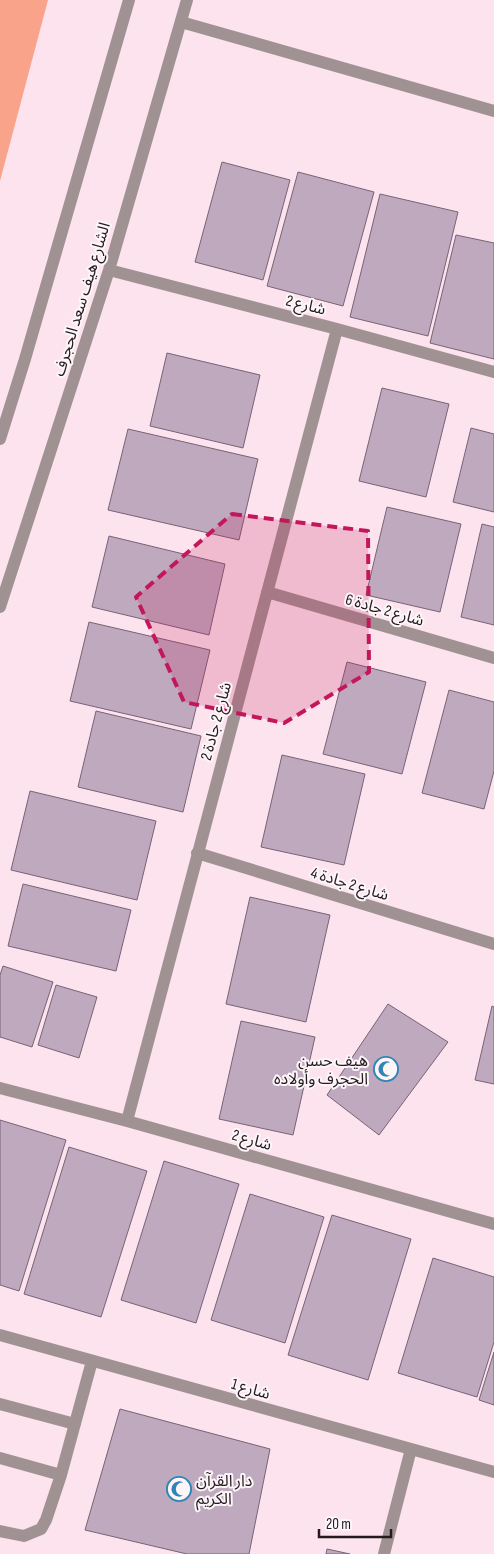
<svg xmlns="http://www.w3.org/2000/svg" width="494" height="1554" font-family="'Sofia Sans Condensed','Noto Sans Arabic',sans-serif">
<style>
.green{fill:#faa38b}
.building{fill:#bfa9be;stroke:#786376}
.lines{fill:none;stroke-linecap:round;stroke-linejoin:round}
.minor{stroke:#a09293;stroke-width:12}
.marked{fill:#c2185b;fill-opacity:0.2;stroke:#c2185b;stroke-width:4;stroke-dasharray:10 6;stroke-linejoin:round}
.labels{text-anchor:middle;stroke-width:4;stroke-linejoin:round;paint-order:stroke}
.street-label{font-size:16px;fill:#251a1f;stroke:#fcf6f9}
.poi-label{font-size:16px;fill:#251a1f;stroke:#fcf6f9;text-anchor:end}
</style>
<rect width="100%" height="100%" fill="#fce3ed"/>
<path class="green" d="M0 0H48L0 181Z"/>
<path class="building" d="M222 162 290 180 263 280 195 262Z
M298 172 374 192 343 306 267 286Z
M380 194 458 212 428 336 350 317Z
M456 235 494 243V359L430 343Z
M167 353 260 375 243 448 150 426Z
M382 388 449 404 426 497 359 481Z
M471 428 494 434V512L453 502Z
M128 429 258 459 239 540 108 510Z
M387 507 461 524 440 612 366 595Z
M482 524 494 527V625L461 617Z
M109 536 225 564 209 635 92 607Z
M89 622 210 650 191 729 70 701Z
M347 662 426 682 402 774 323 754Z
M449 690 494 702V771L484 809 422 793Z
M96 711 201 736 183 812 78 787Z
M282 755 365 774 344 865 261 847Z
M30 791 156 821 137 900 11 870Z
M23 884 131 910 116 971 8 946Z
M250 897 330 915 306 1022 226 1004Z
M3 966 53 982 32 1047 0 1037V975Z
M56 985 97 997 79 1058 38 1045Z
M388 1004 448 1042 379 1135 327 1095Z
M492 1006 494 1007V1084L475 1080Z
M241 1021 315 1037 293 1135 219 1119Z
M0 1120 66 1140 19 1291 0 1285Z
M69 1147 147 1171 101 1317 24 1294Z
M164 1161 239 1184 196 1323 121 1300Z
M250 1194 324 1217 285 1343 211 1320Z
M332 1215 411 1239 368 1380 288 1355Z
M433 1258 494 1277V1342L477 1397 398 1373Z
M494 1352V1405L479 1400Z
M120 1409 270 1449 249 1554H187L85 1530Z
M327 1549 350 1554H326Z"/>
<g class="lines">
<path class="minor" d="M181 22 494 111
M109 270 337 329 494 372
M0 439 25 359 129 0
M267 592 494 658
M0 607 109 270 187 0
M197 853 494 944
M0 1088 127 1121 494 1224
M127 1121 337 329
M0 1335 494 1472
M0 1404 75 1424
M0 1458 61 1475
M0 1531 24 1536 41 1529 46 1520 61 1475 92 1361
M384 1554 411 1449"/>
</g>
<path class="marked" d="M232 514 368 531 369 672 284 723 184 702 136 597Z"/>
<defs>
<symbol id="mosque-ring" viewBox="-11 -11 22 22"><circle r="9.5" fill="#fcf6f9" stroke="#3184b5" stroke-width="1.5"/><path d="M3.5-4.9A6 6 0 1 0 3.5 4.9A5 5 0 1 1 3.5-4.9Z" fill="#3184b5"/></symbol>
</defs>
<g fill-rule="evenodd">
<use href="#mosque-ring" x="372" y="1055" width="28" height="28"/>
<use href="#mosque-ring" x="165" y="1475" width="28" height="28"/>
</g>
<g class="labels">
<g class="street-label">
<text transform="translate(81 299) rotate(-73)" y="6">الشارع هيف سعد الحجرف</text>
<text transform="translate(306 304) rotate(14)" y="6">شارع 2</text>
<text transform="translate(385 609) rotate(16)" y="6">شارع 2 جادة 6</text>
<text transform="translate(215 721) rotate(-75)" y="6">شارع 2 جادة 2</text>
<text transform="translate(350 883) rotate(17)" y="6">شارع 2 جادة 4</text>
<text transform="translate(252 1139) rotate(16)" y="6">شارع 2</text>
<text transform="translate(251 1388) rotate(16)" y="6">شارع 1</text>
</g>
<g class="poi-label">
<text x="368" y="1066">هيف حسن<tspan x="368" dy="18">الحجرف وأولاده</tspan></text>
<text x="196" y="1486" text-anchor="start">دار القرآن<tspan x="196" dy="18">الكريم</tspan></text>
</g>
</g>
<path d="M319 1529v8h72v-8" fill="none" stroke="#251a1f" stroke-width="2.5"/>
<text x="326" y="1529" font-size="15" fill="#251a1f" stroke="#fcf6f9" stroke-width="4" paint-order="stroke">20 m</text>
</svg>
